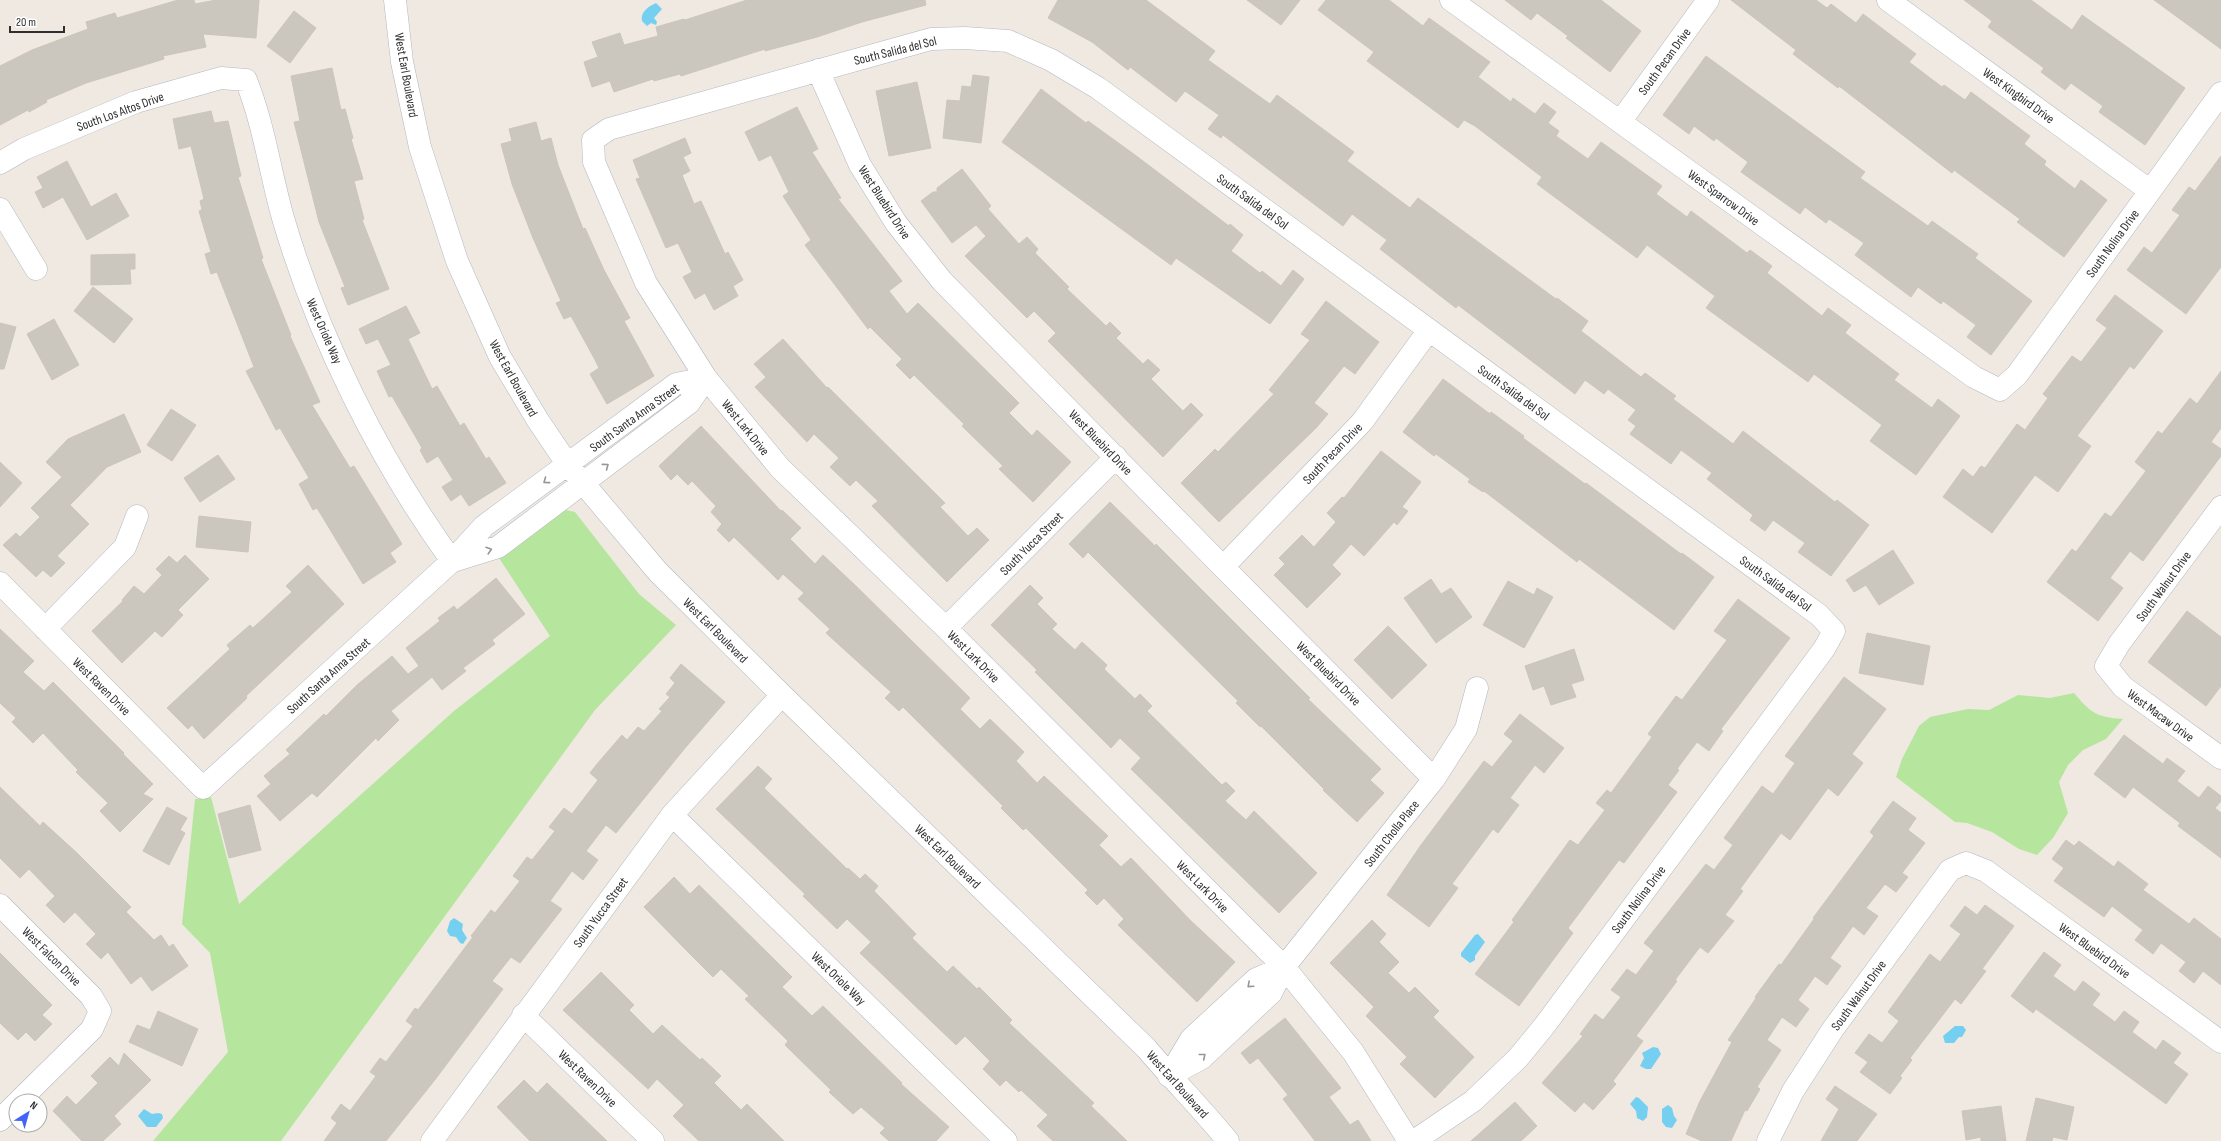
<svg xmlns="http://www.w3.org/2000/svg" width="2221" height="1141" font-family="'Sofia Sans Condensed',sans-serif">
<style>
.green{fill:#b6e59e}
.water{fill:#75cff0}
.building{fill:#cbc7bf;stroke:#cbc5ba}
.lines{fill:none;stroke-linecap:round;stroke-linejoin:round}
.minor-casing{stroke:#b4b7c1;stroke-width:23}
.minor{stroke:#fff;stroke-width:22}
.oneway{stroke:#969696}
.labels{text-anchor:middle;stroke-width:3;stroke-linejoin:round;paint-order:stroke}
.street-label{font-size:13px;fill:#2e2e2e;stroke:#fff}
</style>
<rect width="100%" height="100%" fill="#efe9e1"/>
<path class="green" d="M561 509 575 512 639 594 676 625 595 710 281 1141H153L228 1052 210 953 182 924 195 799 211 797 239 904 454 711 550 636 497 555Z
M2074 693C2091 713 2096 717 2123 719L2106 739 2083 750 2068 765 2059 782 2068 813 2053 838 2037 855 2019 849 1992 832 1967 823 1955 822 1896 777 1902 759 1919 726 1930 717 1968 709 1989 710 2018 695 2050 698Z"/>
<path class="water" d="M656 3 662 9 654 18 657 22 656 25 651 23 647 26 642 21C640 12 649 6 656 3Z
M454 918 463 924 462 930 467 938 463 944 460 943 456 937 450 936 447 931 450 921Z
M1478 934 1485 942 1475 956V960L1470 963 1461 956V953L1475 935Z
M1955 1026H1963L1966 1030 1962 1037H1959L1954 1043H1945L1943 1036Z
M1653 1047 1658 1048 1661 1054 1651 1069H1646L1640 1066 1644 1058 1642 1053Z
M1636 1097 1639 1098 1648 1107 1647 1117 1643 1121 1637 1118 1636 1111 1630 1104Z
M1668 1105 1672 1108 1674 1116 1677 1120 1672 1128 1666 1127 1662 1122V1109Z
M144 1109 152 1114 158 1113 162 1114 163 1118 156 1127H147L138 1116Z"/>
<path class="building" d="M178 0H194L195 4 216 0H259L256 38 203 34 206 47 163 56 164 59 86 83 46 100 47 102 29 112 28 110 0 125V66L32 50 88 29 86 22 115 13 117 18Z
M747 0H925L926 5 862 22 817 37 765 51V49L681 76 680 74 654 81 653 79 614 92 610 81 592 87 584 62 598 57 592 42 620 33 624 45 658 36 656 27 684 19 685 20Z
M1058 0H1146L1215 51 1208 60 1270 104 1277 95 1354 152 1347 161 1410 208 1418 198 1556 299 1557 298 1588 321 1581 331 1641 377 1645 373 1676 396 1673 399 1733 444 1743 431 1835 502 1837 500 1869 525 1831 576 1798 552 1805 543 1773 520 1765 531 1750 520 1753 515 1707 479 1712 473 1681 450 1671 464 1630 434 1636 426 1628 420 1636 410 1608 389 1604 394 1585 380 1575 394 1458 305 1456 308 1380 249 1387 240 1352 214 1343 226 1223 135 1221 138 1208 129 1219 115 1185 91 1176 102 1130 67 1128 70 1092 42 1048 18Z
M1247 0H1300L1281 25Z
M1326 0H1389L1423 26 1429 18 1490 62 1478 77 1511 102 1513 98 1535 114 1544 103 1556 112 1548 123 1559 131 1556 136 1588 159 1601 142 1662 186 1656 194 1687 217 1691 211 1747 253 1750 250 1772 266 1767 273 1822 316 1828 308 1851 325 1845 333 1899 374 1894 380 1932 408 1938 399 1960 416 1916 475 1870 441 1882 425 1814 374 1808 382 1706 308 1715 296 1647 245 1637 258 1537 184 1542 177 1475 126 1464 120 1458 128 1367 61 1374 52 1318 10Z
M1505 0H1601L1641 31 1610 72 1566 38 1568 36 1537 13 1531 20Z
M1731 0H1816L1827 8 1831 4 1856 23 1863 14 1916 54 1909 62 1942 87 1944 85 1965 100 1971 92 2030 136 2024 144 2046 161 2044 165 2075 189 2081 180 2107 200 2064 257 2017 222 2020 219 1954 170 1952 173 1839 86 1838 88 1793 54 1796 50Z
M1964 0H2031L2072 30 2082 15 2185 88 2145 145 2099 112 2103 106 2071 83 2065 90 2041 72 2044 68 1988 27 1992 21Z
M2154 0H2221V49Z
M294 11 316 28 290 63 267 46Z
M1706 56 1865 172 1860 178 1928 226 1932 221 1978 254 1975 258 2032 301 1991 355 1967 337 1976 325 1943 301 1941 304 1918 287 1911 297 1855 255 1864 243 1829 219 1826 223 1805 207 1800 214 1741 172 1748 162 1716 138 1714 141 1694 126 1689 134 1663 115Z
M332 68 341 110 345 109 353 138 351 139 363 179 354 181 364 219 362 220 389 289 348 305 341 288 345 287 319 222 294 122 300 121 291 76Z
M973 75 989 77 981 143 943 138 947 100 960 101 962 86 971 87Z
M917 82 931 148 889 156 876 91Z
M1041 89 1086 123 1088 121 1135 155 1229 226 1230 224 1243 235 1231 251 1260 273 1262 271 1281 286 1293 270 1304 279 1270 324 1176 258 1171 265 1002 142Z
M797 107 818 149 812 152 841 198 838 199 902 281 889 291 907 314 918 303 1019 403 1009 413 1032 436 1037 430 1071 462 1033 502 999 469 1003 466 962 426 964 424 914 375 910 379 896 365 902 359 870 327 868 329 805 245 811 240 783 196 789 192 771 155 759 161 745 132Z
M211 111 214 123 228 121 241 176 238 177 263 258 261 259 291 335 290 336 320 402 312 405 350 468 354 466 402 544 390 553 396 562 363 584 317 508 313 510 299 484 309 478 280 428 276 430 246 371 254 367 217 272 211 274 205 254 211 252 199 211 202 210 200 201 204 199 191 146 179 149 173 119Z
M536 122 541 141 551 138 558 165 583 229 585 228 604 270 630 318 624 321 654 376 607 404 590 374 599 368 594 358 571 316 564 319 556 303 561 301 533 238 512 184 501 144 512 141 509 129Z
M685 138 691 153 683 157 690 171 682 175 694 204 701 201 725 254 728 252 743 280 733 286 738 296 714 310 705 293 695 299 683 277 692 272 678 243 666 248 636 179 640 178 633 160Z
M2221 156V267L2186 314 2127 270 2144 247 2152 253 2180 215 2172 210 2189 187 2195 191Z
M67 161 91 207 116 193 129 216 87 240 63 197 43 208 35 192 43 188 37 177Z
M962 169 991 206 988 209 1019 244 1027 237 1038 249 1035 253 1069 287 1067 289 1106 326 1110 322 1121 333 1116 338 1143 364 1148 359 1160 370 1151 379 1183 411 1191 403 1203 415 1163 457 1048 341 1056 333 1034 311 1027 318 965 256 986 236 976 225 952 243 921 201 933 192H937V188Z
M135 254V269H130L131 284 91 285V255Z
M93 287 133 319 114 343 74 311Z
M2115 295 2163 331 2134 369 2130 366 2077 436 2091 446 2058 492 2035 475 1992 533 1943 497 1963 469 1973 477 1981 466 1985 468 2017 424 2025 430 2048 398 2043 394 2072 356 2081 362 2107 328 2096 320Z
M1326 301 1379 342 1355 374 1344 366 1314 403 1328 414 1316 428 1219 522 1181 483 1215 449 1218 452 1274 394 1269 390 1310 340 1301 334Z
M406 306 420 333 408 339 432 389 437 386 460 426 464 423 486 459 489 457 506 483 469 506 461 494 451 501 442 487 453 480 438 456 427 463 420 450 422 448 392 396 389 397 377 371 391 365 378 339 366 344 359 329Z
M54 319 79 365 52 380 27 334Z
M0 323 16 327 4 369H0Z
M783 339 827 388 828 387 945 503 940 507 968 536 977 528 989 540 947 582 872 506 878 501 856 480 850 486 830 467 839 458 814 434 807 442 755 387 766 377 754 364Z
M2221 371V428L2211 442 2221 449V456L2143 561 2130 551 2110 578 2123 588 2098 621 2047 582 2072 549 2076 552 2105 513 2111 517 2146 471 2135 462 2158 431 2162 434 2190 398 2197 404Z
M1443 379 1490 414 1491 412 1524 436 1523 438 1585 484 1586 483 1681 554 1682 553 1714 577 1674 630 1579 559 1577 562 1484 491 1483 492 1468 482 1470 479 1436 454 1434 456 1403 432Z
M171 409 196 425 172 461 147 445Z
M124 414 141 452 107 467 70 505 89 524 57 556 65 563 51 577 43 570 36 577 3 545 16 533 20 537 40 517 31 508 62 477 46 462 68 439Z
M701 426 781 511 782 510 801 528 790 539 815 564 823 555 857 587 970 698 960 709 980 729 990 719 1024 752 1016 761 1037 783 1044 776 1108 836 1099 845 1121 867 1131 858 1190 920 1235 962 1197 1002 1118 925 1124 919 1104 898 1097 905 1085 893 1088 890 1026 828 1023 830 1001 808 1003 806 903 707 899 711 885 698 891 692 826 633 830 629 798 599 804 593 783 574 778 580 734 537 729 542 717 530 722 524 711 512 716 506 692 481 688 485 677 474 671 480 659 466Z
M1381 451 1421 482 1402 507 1408 511 1397 525 1394 522 1364 556 1351 544 1332 565 1341 574 1307 608 1274 575 1285 564 1279 558 1302 535 1314 547 1336 522 1327 513 1342 497 1344 498Z
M218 455 235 479 200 502 184 478Z
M0 462 22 483 0 507Z
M1110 502 1155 546 1156 544 1310 698 1308 699 1381 769 1370 780 1384 793 1357 822 1323 790 1324 789 1261 726 1260 727 1236 703 1238 701 1088 552 1083 558 1069 544Z
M199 516 251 522 248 552 196 547Z
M1893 550 1914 583 1879 605 1866 585 1854 592 1846 580Z
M185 555 209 579 178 610 183 615 162 637 155 631 122 663 92 631 123 601 122 600 134 586 144 594 162 575 156 569 169 556 177 563Z
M308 565 344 604 246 696 247 698 204 739 192 725 188 729 167 708 230 649 227 645 250 625 253 628 292 592 286 586Z
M496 578 525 614 492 640 495 644 463 668 466 671 442 690 432 677 391 711 399 720 378 741 376 738 317 797 312 793 280 821 257 796 271 784 264 776 290 754 286 750 324 714 326 716 357 685 392 656 408 674 419 666 406 648 440 621 438 618 454 606 457 610Z
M1431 579 1441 594 1451 588 1472 617 1436 643 1404 598Z
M1508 581 1534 595 1537 588 1553 597 1524 648 1483 625Z
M1030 585 1043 598 1037 604 1057 624 1052 629 1075 650 1082 642 1107 665 1104 669 1135 699 1140 694 1152 706 1147 711 1222 785 1226 782 1235 791 1225 801 1246 820 1254 811 1317 873 1279 913 1131 769 1141 758 1120 738 1111 748 1035 672 1037 670 991 625Z
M1738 599 1790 638 1721 729 1723 731 1709 751 1697 742 1677 769 1679 770 1668 785 1677 792 1624 863 1619 860 1568 928 1573 933 1519 1006 1475 974 1514 922 1512 920 1570 840 1578 845 1605 810 1596 803 1607 790 1611 793 1652 737 1648 734 1676 696 1682 700 1727 640 1714 631Z
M2187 611 2221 637V686L2206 706 2148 662Z
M1388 626 1427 665 1392 699 1354 660Z
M0 629 34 661 23 672 44 691 53 682 124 753 123 754 153 784 143 794 153 799 120 832 100 811 108 803 76 772 78 770 43 733 33 743 12 722 16 718 0 703Z
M1867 633 1930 646 1923 685 1859 673Z
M1574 649 1584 680 1571 684 1576 697 1551 705 1544 686 1533 690 1525 666Z
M681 664 725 702 685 748 616 833 606 825 586 851 598 860 583 880 572 871 550 901 562 909 520 963 511 957 492 981 503 989 434 1081 386 1141H324L337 1123 331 1118 341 1104 350 1111 376 1076 370 1072 380 1058 386 1062 413 1026 406 1021 415 1008 418 1010 473 937 471 936 491 910 495 913 520 881 513 876 527 857 532 860 555 831 549 827 564 808 572 814 598 780 590 773 597 764 622 735 627 740 638 727 644 731 662 711 659 709 670 697 666 694 675 683 670 678Z
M1844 677 1886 709 1852 754 1863 763 1838 796 1828 788 1790 840 1781 833 1740 889 1743 891 1725 915 1734 921 1708 953 1700 947 1675 980 1677 981 1636 1036 1643 1041 1613 1081 1616 1084 1593 1110 1584 1102 1575 1112 1542 1083 1583 1036 1580 1034 1595 1014 1603 1020 1621 997 1611 990 1627 969 1636 975 1654 951 1644 943 1706 864 1714 870 1733 845 1724 838 1762 786 1773 794 1795 763 1785 756Z
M1520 714 1564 748 1544 773 1535 765 1510 798 1519 805 1498 833 1493 829 1452 884 1458 888 1429 927 1387 895 1421 845 1484 761 1492 767 1513 741 1504 734Z
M2124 735 2163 764 2167 758 2185 771 2177 781 2199 798 2208 786 2221 796V801L2215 808 2221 813V858L2178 826 2180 823 2133 787 2125 798 2094 774Z
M758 766 772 779 764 788 847 869 848 868 860 879 865 874 878 886 874 891 916 934 912 938 947 972 953 966 977 989 979 987 1012 1020 1009 1023 1094 1103 1091 1106 1127 1141H1053L1037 1126 1048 1115 1021 1090 1019 1092 1006 1080 1000 1086 983 1069 990 1061 965 1036 956 1045 860 953 871 942 847 919 837 929 803 896 805 894 716 809Z
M0 787 40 826 43 822 77 853 131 907 126 912 154 940 161 935 169 947 173 944 188 966 152 991 141 976 131 984 108 952 101 959 86 944 96 934 75 912 64 923 46 905 55 896 29 869 20 878 0 858Z
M1893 801 1916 818 1908 830 1925 843 1902 873 1908 877 1896 892 1885 884 1866 908 1878 916 1864 935 1853 926 1830 958 1841 966 1827 985 1815 976 1798 1000 1809 1009 1796 1027 1782 1017 1767 1040 1781 1050 1757 1087 1760 1089 1747 1111 1745 1110 1731 1141H1702L1686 1134 1700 1101 1732 1042 1728 1040 1756 998 1755 997 1779 964 1781 965 1814 919 1813 918 1874 836 1870 832Z
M250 805 261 850 229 858 218 814Z
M167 807 187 818 180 830 185 833 169 865 143 851Z
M2066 840 2074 846 2079 841 2114 867 2118 861 2148 884 2143 890 2189 924 2194 918 2221 939V985L2203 971 2194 983 2179 971 2186 962 2161 943 2153 954 2135 940 2143 930 2112 906 2104 917 2054 881 2064 868 2052 859Z
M674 877 690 894 699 885 792 977 782 987 812 1016 823 1006 902 1083 901 1084 949 1127 936 1141H889L880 1133 885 1128 861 1107 853 1114 829 1092 831 1090 785 1045 788 1041 745 999 749 996 721 969 713 977 691 955 644 907Z
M1985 905 2014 926 1982 969 1986 971 1961 1004 1955 999 1910 1058 1912 1060 1900 1076 1902 1078 1890 1094 1860 1072 1868 1062 1855 1053 1869 1034 1882 1043 1899 1021 1888 1012 1930 954 1940 962 1961 934 1950 926 1965 906 1977 915Z
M1372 920 1386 934 1379 942 1399 962 1388 973 1409 993 1415 987 1439 1011 1433 1017 1474 1057 1435 1098 1400 1064 1407 1057 1366 1016 1374 1007 1330 963Z
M2044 952 2061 965 2053 976 2075 992 2083 981 2100 994 2092 1005 2115 1022 2124 1011 2139 1022 2132 1032 2156 1050 2163 1040 2181 1053 2173 1063 2188 1074 2166 1104 2036 1009 2033 1013 2011 996Z
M0 953 52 1005 42 1015 52 1024 35 1041 26 1032 18 1040 0 1023Z
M601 972 634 1005 629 1010 653 1034 662 1025 700 1060 702 1058 721 1076 714 1083 741 1110 747 1104 784 1141H699L673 1116 684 1105 657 1079 648 1089 563 1010Z
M158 1011 198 1029 182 1066 129 1042 137 1025 150 1030Z
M1285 1018 1341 1088 1329 1097 1350 1125 1358 1120 1371 1141H1315L1283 1099 1288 1095 1258 1058 1250 1064 1241 1053Z
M124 1053 151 1080 114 1116 121 1124 103 1141H82L53 1111 67 1096 76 1105 98 1083 91 1076 110 1057 119 1066Z
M524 1080 537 1093 547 1083 607 1141H530L497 1107Z
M1835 1086 1877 1114 1857 1141H1821L1839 1109 1826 1099Z
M2036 1098 2074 1107 2067 1140 2053 1137 2052 1141H2026Z
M1515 1102 1537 1126 1521 1141H1471Z
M2001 1106 2006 1141H1981V1137L1966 1140 1962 1111Z"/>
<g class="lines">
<defs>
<path id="minor" d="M395 0 402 62 420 147 457 261 500 357 537 419 568 465 658 572 782 695 1146 1048C1173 1080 1202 1109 1228 1141
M1451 0 1974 377 2000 390 2017 375 2221 93
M1888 0 2149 190
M818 70 860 165 896 223 942 281 1223 567 1434 779
M1620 122 1708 0
M0 163 24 149 136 102 221 78 246 80C264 125 270 172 283 218 318 337 379 460 452 561
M0 209 36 269
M2221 507 2119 644 2106 666 2123 687 2221 758
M453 561 498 547 689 403 706 378
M1223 567 1362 422 1429 330
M0 583 203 788 452 561 484 526 676 384 706 378
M946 628 1116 457
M45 629 125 547 137 516
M672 815 1006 1141
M0 905 91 996 100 1011 92 1029 19 1101
M523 1015 653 1141
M1169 1076 1202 1058 1271 993 1284 967 1434 779 1466 729 1477 688
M1169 1076 1191 1039 1256 979 1284 967
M0 1120 16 1104
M432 1141 672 815 782 695
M1409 1141 1353 1052 1284 967 946 628 780 468 706 378 646 283 594 162 593 140 609 129 931 39 965 38 1008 41 1051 60 1098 88 1819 615 1834 631 1824 649 1545 1025 1518 1058 1473 1101 1414 1141
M1768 1141 1793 1091 1833 1029 1950 870 1966 863 1986 871 2221 1042"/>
</defs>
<use href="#minor" class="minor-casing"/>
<use href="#minor" class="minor"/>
</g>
<defs><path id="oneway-chevron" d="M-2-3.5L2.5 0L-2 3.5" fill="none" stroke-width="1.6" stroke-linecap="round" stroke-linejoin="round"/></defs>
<g class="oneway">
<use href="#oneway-chevron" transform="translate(606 466) rotate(-37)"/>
<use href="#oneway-chevron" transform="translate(546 481) rotate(144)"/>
<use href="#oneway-chevron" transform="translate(489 550) rotate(-17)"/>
<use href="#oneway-chevron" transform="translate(1250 985) rotate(138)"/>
<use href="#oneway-chevron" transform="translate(1203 1056) rotate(-39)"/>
</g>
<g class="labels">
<g class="street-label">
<text transform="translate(895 50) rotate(-14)" y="5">South Salida del Sol</text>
<text transform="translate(1664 61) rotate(-54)" y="5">South Pecan Drive</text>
<text transform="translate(407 75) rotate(80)" y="5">West Earl Boulevard</text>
<text transform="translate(2019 95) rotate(36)" y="5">West Kingbird Drive</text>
<text transform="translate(120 111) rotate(-20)" y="5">South Los Altos Drive</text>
<text transform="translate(1724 197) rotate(36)" y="5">West Sparrow Drive</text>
<text transform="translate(1253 201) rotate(36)" y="5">South Salida del Sol</text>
<text transform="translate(885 202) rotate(57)" y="5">West Bluebird Drive</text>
<text transform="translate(2112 243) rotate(-54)" y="5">South Nolina Drive</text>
<text transform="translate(325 331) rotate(66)" y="5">West Oriole Way</text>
<text transform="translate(514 378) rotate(61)" y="5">West Earl Boulevard</text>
<text transform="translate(1514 392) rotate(36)" y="5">South Salida del Sol</text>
<text transform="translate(634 417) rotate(-36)" y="5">South Santa Anna Street</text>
<text transform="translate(746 427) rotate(51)" y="5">West Lark Drive</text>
<text transform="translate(1101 442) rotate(46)" y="5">West Bluebird Drive</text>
<text transform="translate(1332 453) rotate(-46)" y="5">South Pecan Drive</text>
<text transform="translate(1031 543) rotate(-45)" y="5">South Yucca Street</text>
<text transform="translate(1776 583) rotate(36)" y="5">South Salida del Sol</text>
<text transform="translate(2163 586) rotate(-54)" y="5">South Walnut Drive</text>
<text transform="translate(716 630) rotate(45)" y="5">West Earl Boulevard</text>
<text transform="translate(974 656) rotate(45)" y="5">West Lark Drive</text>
<text transform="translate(1329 673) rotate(45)" y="5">West Bluebird Drive</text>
<text transform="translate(328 675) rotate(-42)" y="5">South Santa Anna Street</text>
<text transform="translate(102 686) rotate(45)" y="5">West Raven Drive</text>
<text transform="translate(2161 715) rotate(36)" y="5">West Macaw Drive</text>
<text transform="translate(1391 833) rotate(-52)" y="5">South Cholla Place</text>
<text transform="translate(948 856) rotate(44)" y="5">West Earl Boulevard</text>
<text transform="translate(1203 886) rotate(45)" y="5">West Lark Drive</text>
<text transform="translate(1638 899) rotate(-53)" y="5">South Nolina Drive</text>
<text transform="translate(600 912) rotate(-54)" y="5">South Yucca Street</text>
<text transform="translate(2095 950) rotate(36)" y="5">West Bluebird Drive</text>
<text transform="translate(52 956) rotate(45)" y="5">West Falcon Drive</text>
<text transform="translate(839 978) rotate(44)" y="5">West Oriole Way</text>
<text transform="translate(1858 995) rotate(-54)" y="5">South Walnut Drive</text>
<text transform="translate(588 1078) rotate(44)" y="5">West Raven Drive</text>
<text transform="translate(1178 1084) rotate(48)" y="5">West Earl Boulevard</text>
</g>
</g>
<g transform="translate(28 1113) rotate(37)"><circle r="19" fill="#ffffff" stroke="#ababab"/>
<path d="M0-3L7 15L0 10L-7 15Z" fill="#4264fb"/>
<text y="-6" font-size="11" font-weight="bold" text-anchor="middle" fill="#2e2e2e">N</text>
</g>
<path d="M10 26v6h54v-6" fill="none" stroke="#2e2e2e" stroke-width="2"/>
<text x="16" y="26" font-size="12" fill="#2e2e2e" stroke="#ffffff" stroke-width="3" paint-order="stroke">20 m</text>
</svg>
